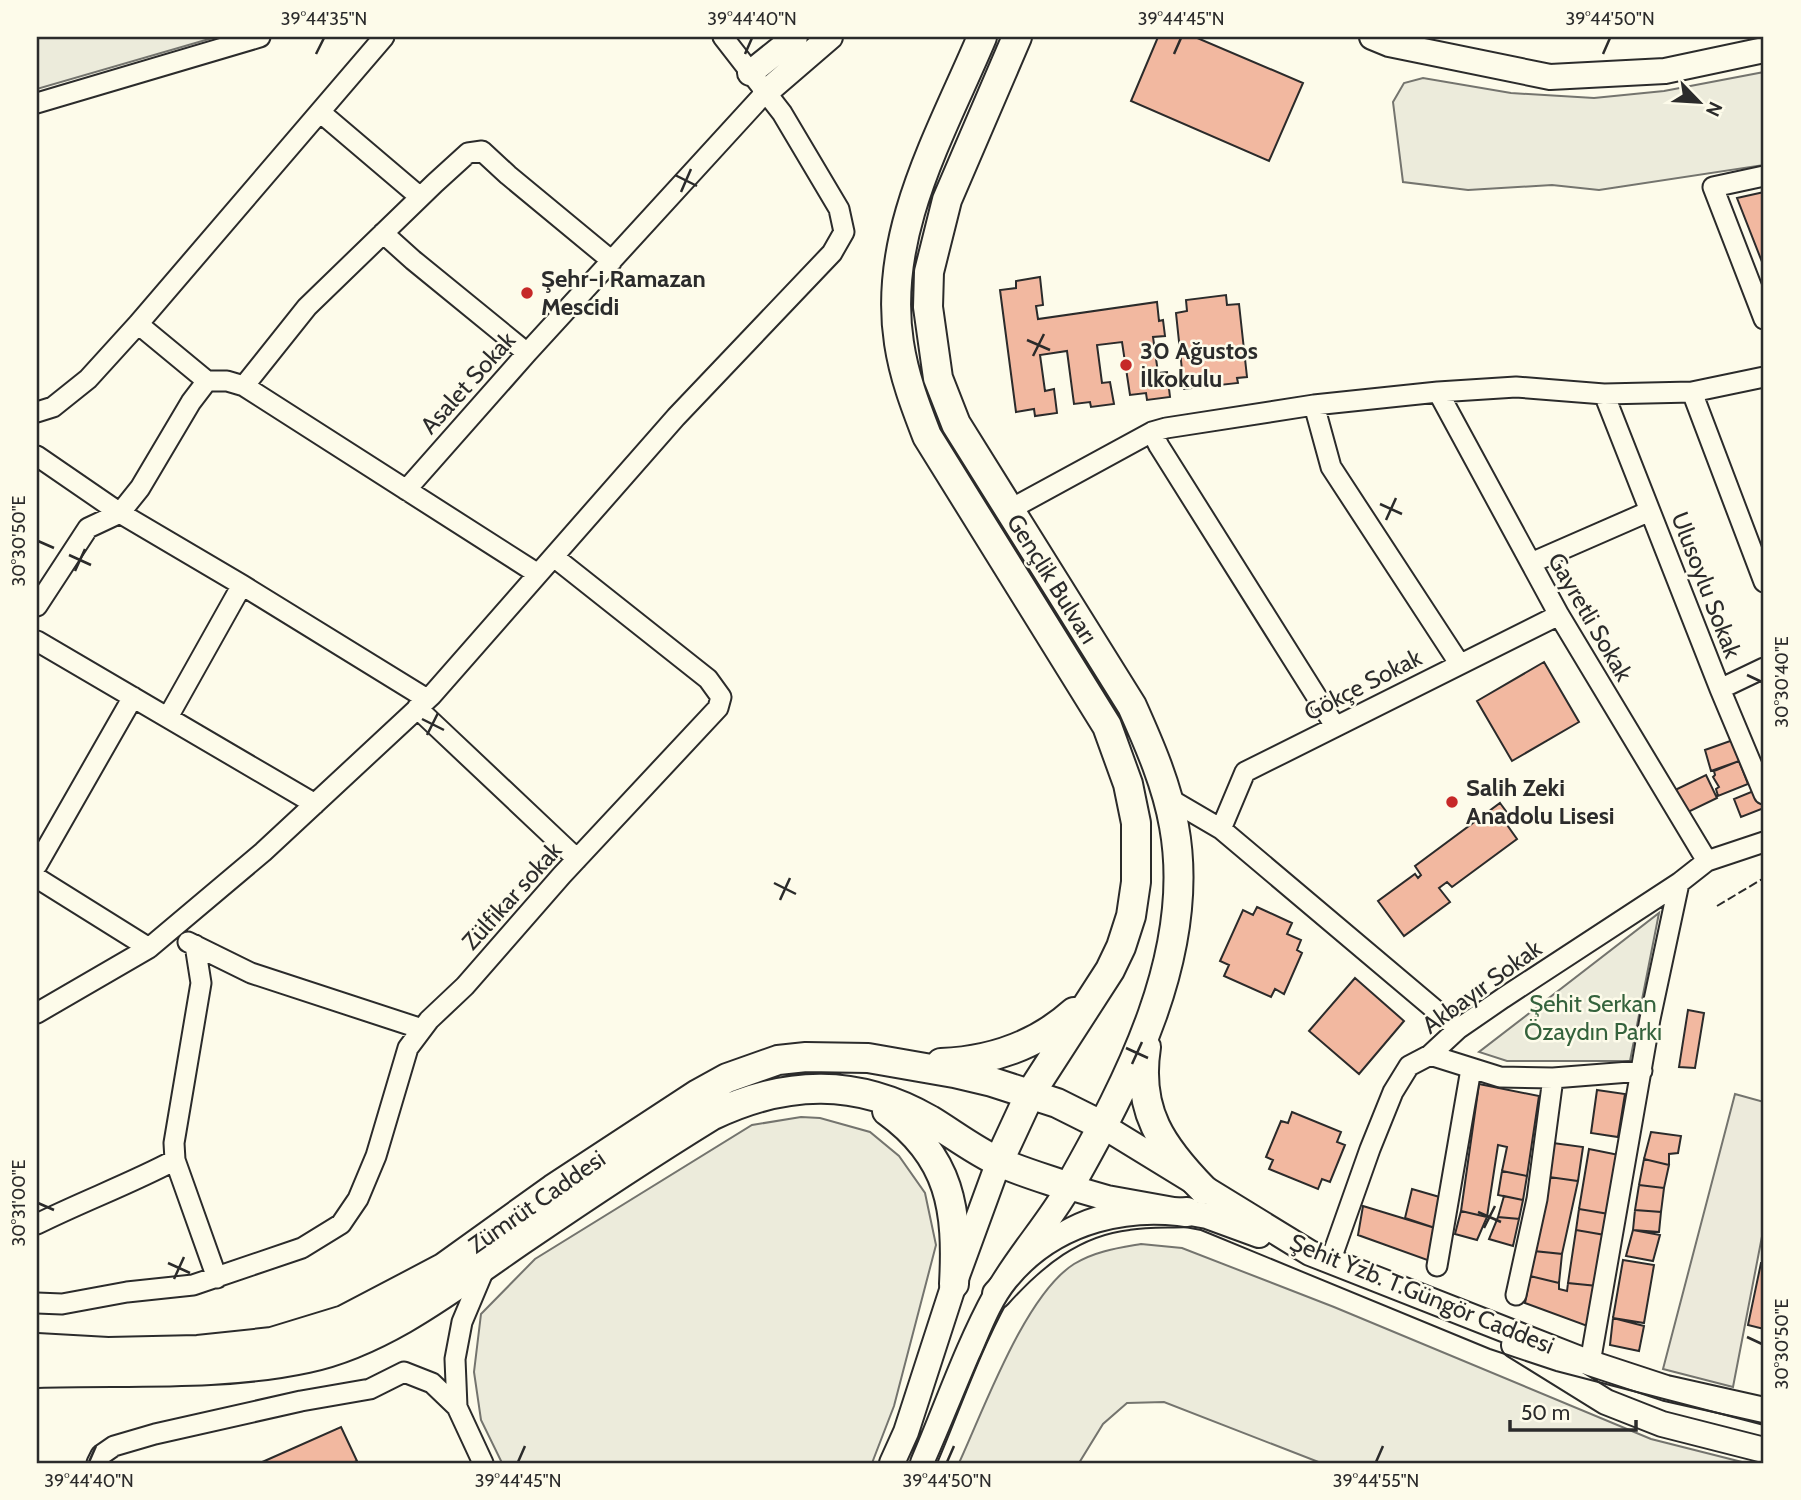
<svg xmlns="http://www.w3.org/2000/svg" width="1801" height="1500" font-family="Cabin,sans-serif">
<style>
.green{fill:#ecebdb;stroke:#74746e;stroke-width:2}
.parking{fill:#eceadb;stroke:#74746e;stroke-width:2}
.building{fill:#f2b8a0;stroke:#2b2b2b;stroke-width:2}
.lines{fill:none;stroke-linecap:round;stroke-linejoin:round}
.minor-casing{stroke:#2b2b2b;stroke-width:23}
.major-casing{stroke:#2b2b2b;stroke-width:28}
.highway-casing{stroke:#2b2b2b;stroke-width:32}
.minor{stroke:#fdfbea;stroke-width:19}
.major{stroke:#fdfbea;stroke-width:24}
.highway{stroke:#fdfbea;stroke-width:28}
.tram{stroke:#2b2b2b;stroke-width:2}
.fence{stroke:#2b2b2b;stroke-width:2;stroke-dasharray:9 3.5;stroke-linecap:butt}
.ticks{fill:none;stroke:#2b2b2b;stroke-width:2.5}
.poi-dot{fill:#c62828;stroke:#fdfbea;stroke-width:2.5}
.labels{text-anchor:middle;stroke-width:5;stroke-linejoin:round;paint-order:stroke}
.poi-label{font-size:24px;font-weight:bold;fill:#2b2b2b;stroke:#fdfbea;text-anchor:start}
.street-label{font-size:24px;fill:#2b2b2b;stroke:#fdfbea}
.park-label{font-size:24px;fill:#34623c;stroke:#fdfbea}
.neatline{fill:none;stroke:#2b2b2b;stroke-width:2.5}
.ticks-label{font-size:18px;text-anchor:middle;fill:#2b2b2b}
</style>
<rect width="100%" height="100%" fill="#fdfbea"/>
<path class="green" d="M37 37H216L37 89Z
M1764 72V165L1599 190 1552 185 1468 190 1403 182 1393 102 1404 83 1423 78 1511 93 1594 98 1664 91Z
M1659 913 1630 1061H1507L1479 1052Z
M801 1117 820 1118 870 1132 899 1156 925 1193 936 1245 894 1406 872 1463H502L481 1420 474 1372 481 1314 535 1259 752 1125Z
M1141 1244 1182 1248 1334 1307 1651 1439 1746 1463H1321L1164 1402 1127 1403 1103 1424 1079 1463H959C984 1409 1025 1295 1074 1264 1095 1251 1118 1248 1141 1244Z"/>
<path class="parking" d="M1735 1094 1764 1102V1226L1733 1387 1663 1369Z"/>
<path class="building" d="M1158 37H1195L1303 83 1269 161 1131 101Z
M1764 192V267L1737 198Z
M1040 277 1043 305 1036 306 1038 319 1157 302 1159 321 1163 320 1165 336 1153 337 1158 373 1167 372 1170 397 1147 400 1146 393 1130 395 1122 342 1097 345 1102 383 1110 382 1114 404 1091 407 1090 402 1074 404 1067 351 1040 355 1045 391 1054 389 1057 413 1035 416 1034 409 1016 412 1000 290 1016 288V281Z
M1226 295 1227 305 1239 304 1247 377 1237 378 1238 383 1184 389 1176 313 1187 311 1186 300Z
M1544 662 1579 722 1512 761 1477 701Z
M1733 740 1742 760 1711 771 1705 750Z
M1739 761 1748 784 1718 796 1716 789 1719 787 1713 777 1715 775 1714 771Z
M1706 775 1717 798 1684 814 1673 791Z
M1756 790 1764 808 1741 817 1734 799Z
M1500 803 1511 818 1505 822 1517 839 1452 887 1447 882 1439 888 1450 902 1404 936 1378 901 1415 874 1418 878 1421 875 1415 866Z
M1257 907 1292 923 1287 934 1301 940 1297 950 1302 953 1284 994 1275 989 1271 997 1224 976 1229 965 1220 961 1243 910 1253 915Z
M1355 978 1404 1021 1359 1074 1309 1031Z
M1688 1010 1704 1013 1695 1068 1679 1067Z
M1479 1084 1539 1096 1527 1176 1502 1171 1507 1147 1498 1145 1487 1217 1461 1211Z
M1597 1090 1625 1094 1618 1137 1591 1133Z
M1292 1112 1341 1132 1337 1142 1345 1145 1330 1182 1322 1179 1318 1189 1269 1169 1273 1160 1266 1157 1281 1121 1288 1123Z
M1651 1132 1681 1136 1678 1153 1669 1154V1165L1644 1159Z
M1553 1143 1583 1147 1578 1181 1549 1177Z
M1589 1149 1619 1155 1609 1214 1579 1209Z
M1644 1159 1669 1165 1664 1188 1639 1185Z
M1502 1171 1527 1176 1523 1200 1498 1195Z
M1549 1177 1578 1181 1562 1254 1534 1251Z
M1639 1185 1664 1188 1661 1212 1635 1210Z
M1412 1189 1443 1198 1435 1228 1405 1218Z
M1504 1196 1523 1200 1519 1219 1498 1217Z
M1363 1206 1435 1228 1430 1261 1358 1235Z
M1579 1209 1609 1214 1605 1235 1576 1230Z
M1635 1210 1661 1212 1659 1232 1633 1230Z
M1461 1211 1487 1217 1477 1240 1455 1234Z
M1498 1217 1519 1219 1513 1246 1489 1239Z
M1576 1230 1605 1235 1597 1286 1568 1283Z
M1633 1230 1660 1235 1653 1261 1626 1256Z
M1534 1251 1562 1254 1559 1283 1530 1276Z
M1623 1260 1654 1265 1644 1323 1613 1318Z
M1761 1263H1764V1329L1748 1325Z
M1530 1276 1559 1283V1289L1567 1291 1568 1283 1597 1286 1590 1327 1525 1303Z
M1613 1318 1644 1326 1639 1351 1610 1345Z
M341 1427 357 1461 352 1463H260Z"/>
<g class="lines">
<defs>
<path id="minor" d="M37 103 260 37
M320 112 420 197
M1764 176 1713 187 1764 319
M383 233 413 260 527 353
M138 324 207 381
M244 386 538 574
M1438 392 1559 615 1707 861
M1692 392 1764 582
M1604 394 1720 689 1764 794
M1314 405 1331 467 1459 663
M37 412 53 407 88 379 138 324 384 37
M1152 432 1159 446 1335 726
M37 456 120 513 242 585 427 699
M406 490 527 353 765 93
M1009 510 1152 432 1166 428 1314 405 1438 392 1516 387 1604 394 1692 392 1764 377
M1531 563 1650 511
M37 606 88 528 120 513 140 488 191 402 207 381H227L244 386 307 307 435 183 468 153 482 151 508 175 612 261
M37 641 315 804
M1720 689 1764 668
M417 708 577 859
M168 717 242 585
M1168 798 1221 829 1458 1029
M1221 829 1245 772 1559 615
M37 865 133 697
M37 878 149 948
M188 942 251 973 422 1029
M195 945 201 983 174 1143 175 1160 217 1278
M37 1013 149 948 263 852 432 695 676 417 832 253 844 232 839 209 782 113 723 37
M1430 1055 1500 1077 1553 1078 1642 1071
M37 1224C83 1201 130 1184 175 1160
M1330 1262 1370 1149 1393 1092 1409 1066 1430 1055 1458 1029 1503 998 1679 883 1707 861 1764 842
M1437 1266 1471 1069
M1516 1295 1537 1199 1553 1078
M37 1303 62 1304 127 1292 193 1285 302 1248 341 1224 358 1199 376 1156 408 1048 429 1020 465 986 562 875 718 708 721 697 708 679 554 557
M1590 1363 1650 1019 1679 883
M97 1463 101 1455 114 1446 155 1434 301 1401 370 1389 404 1372 432 1383 457 1407
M483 1463 457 1407 455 1359 462 1322 486 1265"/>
<path id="major" d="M1372 37 1389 44 1550 77 1665 71 1764 50
M750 73 795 37
M765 93 830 37
M1103 1126 1310 1253 1590 1363 1666 1388 1764 1410
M1514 1345 1606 1402 1662 1424 1764 1450
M892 1463 906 1432 954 1284 999 1161
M923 1463C947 1407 967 1348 996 1295 1017 1257 1047 1225 1069 1187L1107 1198 1207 1216 1259 1235"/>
<path id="highway" d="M982 37C941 134 882 234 899 343 904 376 915 405 927 436L1107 726 1128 784 1136 823V882L1131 916 1121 947 1110 970 1030 1094 999 1161
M1146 1047C1136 1111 1162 1147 1204 1190
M941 1063C991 1061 1036 1046 1074 1012
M887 1111C951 1157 958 1210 954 1284
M997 1294C1032 1255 1073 1221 1128 1215 1147 1212 1168 1213 1187 1212
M37 1348 108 1352 198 1350 272 1342 344 1320 443 1268 553 1189 698 1094 727 1078 778 1060 806 1057 868 1058 954 1073 992 1082 1057 1103 1103 1126
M37 1373C126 1370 219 1377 307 1358 384 1342 456 1285 520 1241 583 1198 646 1156 711 1116 786 1080 857 1078 930 1120 953 1134 975 1151 999 1162 1022 1172 1046 1179 1069 1187 1129 1081 1197 952 1174 826 1167 785 1149 744 1132 706L956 424 938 378 928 307 929 272 947 200 1017 37"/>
</defs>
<use href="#minor" class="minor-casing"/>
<use href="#major" class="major-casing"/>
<use href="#highway" class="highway-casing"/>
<use href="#minor" class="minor"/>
<use href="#major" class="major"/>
<use href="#highway" class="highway"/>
<path class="tram" d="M935 1463C950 1429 964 1394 979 1359 990 1335 999 1308 1016 1287 1061 1232 1133 1215 1201 1230L1490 1349 1556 1371 1764 1425"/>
<path class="fence" d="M1717 906 1764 878"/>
</g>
<path class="ticks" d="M316 54 324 38M745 54 752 38M1174 54 1181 38M1603 54 1610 38M675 175 697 186M681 192 691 169M1027 340 1050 350M1033 356 1044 334M1380 504 1402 514M1386 520 1396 498M38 541 54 548M69 555 91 565M75 571 85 549M1747 675 1762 682M422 719 444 730M427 735 438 713M774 883 796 894M780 900 790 878M1126 1048 1148 1058M1132 1064 1142 1042M38 1203 54 1210M1478 1212 1501 1222M1484 1228 1495 1206M168 1263 190 1273M174 1279 184 1257M1747 1337 1762 1344M89 1462 96 1446M518 1462 525 1446M947 1462 954 1446M1376 1462 1383 1446"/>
<g class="poi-dot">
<circle cx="527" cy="293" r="7"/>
<circle cx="1126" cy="365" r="7"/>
<circle cx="1452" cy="802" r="7"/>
</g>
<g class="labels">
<g class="poi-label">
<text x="541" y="287">Şehr-i Ramazan<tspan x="541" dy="28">Mescidi</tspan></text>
<text x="1140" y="359">30 Ağustos<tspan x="1140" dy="28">İlkokulu</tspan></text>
<text x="1466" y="796">Salih Zeki<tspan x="1466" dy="28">Anadolu Lisesi</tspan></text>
</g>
<g class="street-label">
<text transform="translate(468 383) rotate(-48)" y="8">Asalet Sokak</text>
<text transform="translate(1052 579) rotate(58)" y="8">Gençlik Bulvarı</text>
<text transform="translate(1706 585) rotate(69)" y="8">Ulusoylu Sokak</text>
<text transform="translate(1590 617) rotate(60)" y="8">Gayretli Sokak</text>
<text transform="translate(1363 685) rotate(-27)" y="8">Gökçe Sokak</text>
<text transform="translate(512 896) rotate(-48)" y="8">Zülfikar sokak</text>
<text transform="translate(1482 987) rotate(-36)" y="8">Akbayır Sokak</text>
<text transform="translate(537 1202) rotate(-35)" y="8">Zümrüt Caddesi</text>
<text transform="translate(1422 1294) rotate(22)" y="8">Şehit Yzb. T.Güngör Caddesi</text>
</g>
<g class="park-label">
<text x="1593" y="1012">Şehit Serkan<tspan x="1593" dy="28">Özaydın Parkı</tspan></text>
</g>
</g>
<rect width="1801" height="1500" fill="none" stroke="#fdfbea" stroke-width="77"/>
<g transform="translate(1699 102) rotate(115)" stroke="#fdfbea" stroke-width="5" paint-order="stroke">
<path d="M0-5L12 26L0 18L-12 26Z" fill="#2b2b2b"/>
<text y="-10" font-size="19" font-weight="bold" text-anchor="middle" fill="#2b2b2b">N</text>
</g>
<path d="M1510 1420v10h126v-10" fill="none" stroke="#2b2b2b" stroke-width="3.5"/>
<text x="1521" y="1420" font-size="21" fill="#2b2b2b" stroke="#fdfbea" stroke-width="5" paint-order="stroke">50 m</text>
<rect x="38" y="38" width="1724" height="1424" class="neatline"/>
<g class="ticks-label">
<text x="324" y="25">39°44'35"N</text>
<text x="752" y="25">39°44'40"N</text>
<text x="1181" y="25">39°44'45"N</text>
<text x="1610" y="25">39°44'50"N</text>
<text transform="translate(19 541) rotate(-90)" y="6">30°30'50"E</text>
<text transform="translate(1782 682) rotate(-90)" y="6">30°30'40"E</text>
<text transform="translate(19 1203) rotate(-90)" y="6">30°31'00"E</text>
<text transform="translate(1782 1344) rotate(-90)" y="6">30°30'50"E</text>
<text x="89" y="1487">39°44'40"N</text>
<text x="518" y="1487">39°44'45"N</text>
<text x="947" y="1487">39°44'50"N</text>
<text x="1376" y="1487">39°44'55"N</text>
</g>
</svg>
